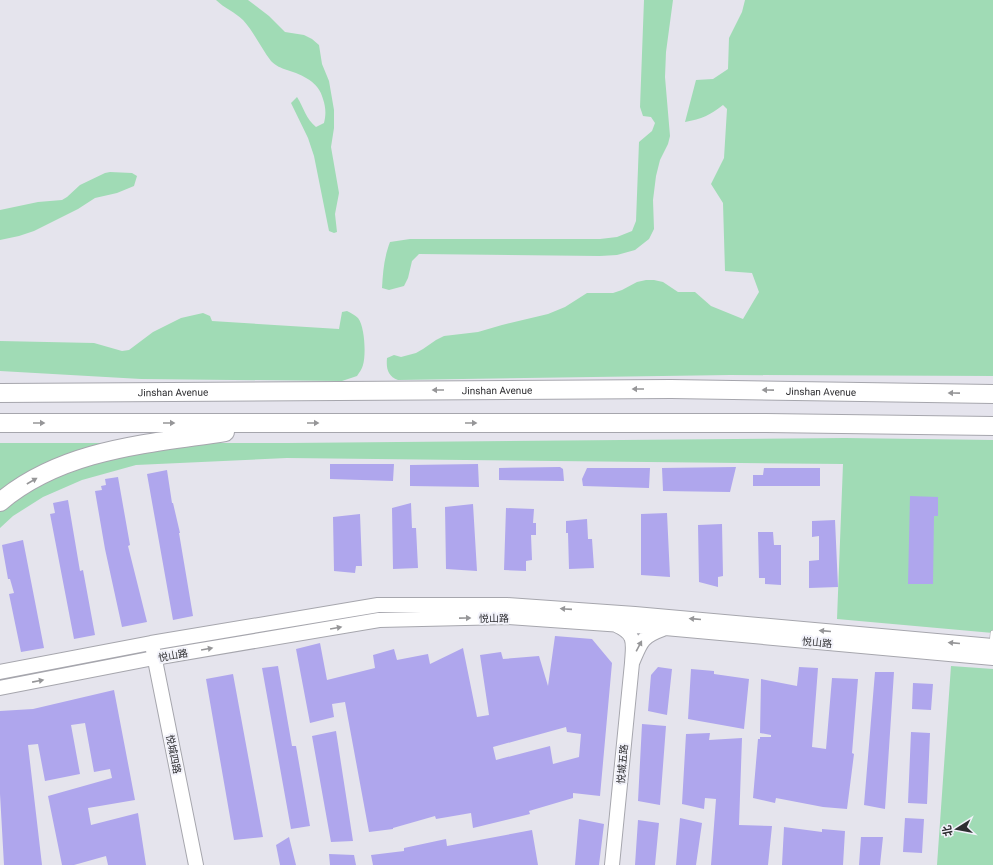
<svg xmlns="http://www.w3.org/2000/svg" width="993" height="865" font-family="Roboto,'Noto Sans SC',sans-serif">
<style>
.green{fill:#a0dbb5}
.building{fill:#afa6ed;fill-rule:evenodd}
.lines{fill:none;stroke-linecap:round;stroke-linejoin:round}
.lane-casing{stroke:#a6a6ad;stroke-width:6}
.secondary-casing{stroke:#a6a6ad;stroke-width:16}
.highway-casing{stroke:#a6a6ad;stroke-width:20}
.lane{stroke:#fff;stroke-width:5}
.secondary{stroke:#fff;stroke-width:14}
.highway{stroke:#fff;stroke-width:18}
.oneway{fill:#969698}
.labels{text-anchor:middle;stroke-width:4;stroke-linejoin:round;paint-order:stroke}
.street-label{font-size:10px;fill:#2e2e31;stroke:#f2f2fa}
</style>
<rect width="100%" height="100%" fill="#e5e4ed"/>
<path class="green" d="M216 0H248L269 16 285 32 304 35 312 39 319 45 322 64 329 81 334 110V128L331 147 339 193 335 214 337 232 334 233 329 231 314 156 308 138 291 103 297 97C304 108 306 119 316 127L324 123C326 115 326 108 323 99 319 82 303 75 287 70 281 68 276 66 271 61 261 48 254 32 243 20 235 12 224 8 216 0Z
M644 0H673L666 52 665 77 670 136 668 144 660 160 656 176 653 200 654 229 649 239 635 250 617 255 600 256 419 254 412 261 408 278 404 286 389 290 382 288C383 271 384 258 390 242L410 239H600L617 237 632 231 636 221 639 142 652 131 655 123 651 117 643 116 640 107Z
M745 0H993V376L730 375 398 380C388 376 386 369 387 358L394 355 401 357 416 353 423 349 436 340 444 336 478 332 502 325 548 314 565 307 587 293H613L622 290 637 282 646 280H654L663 282 678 292H695L711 306 743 319 759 292 752 273 725 271 723 203 711 184 724 158 727 109 723 105C710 115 702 119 685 122L696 80 713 79 728 69 729 38 742 12Z
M110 172 132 173 137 176 134 186 117 193 95 198 78 209 34 231 19 236 0 240V210L38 202 62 200 67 197 80 185 105 173Z
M347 311C351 313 355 315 358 318 365 327 366 355 363 365 362 369 359 373 357 376L342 381 141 379 0 371V341L94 343 122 351 129 350 153 332 181 318 203 313 210 316 212 321 339 329 342 312Z
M845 438 993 440V633L837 619 843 464 287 458 136 465 82 480 43 497 13 516 0 528V443H287Z
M951 666 993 669V865H937Z"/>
<path class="building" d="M330 464H394L393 481 330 479Z
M478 464 479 487 410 486V465Z
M560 467 563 469 564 481 499 480V468Z
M736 467 730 492 663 491 662 468Z
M587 468H650L649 488 583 486 582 479Z
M764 468H820V486H753V475H763Z
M167 470 172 503H173L180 533H179L193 616 173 620 147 474Z
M118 477 130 545 128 546 147 622 122 627 105 549 95 491 102 490 101 486 106 485 105 479Z
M910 496 938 497V516H934L933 584H908Z
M68 500 80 571 83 570 95 635 74 639 50 514 55 513 53 503Z
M411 503 412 528H416L418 568 393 569 392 508Z
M473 504 477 571 446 569 445 507Z
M506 508 534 509 533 523H536V535H531L532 560 526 561V571L504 570Z
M667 513 670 577 641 575V514Z
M360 514 362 566H356L355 573 334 571 333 517Z
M587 519 588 539H592L594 568 569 569 568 533H566V521Z
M835 520 838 587 809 588V561L819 560V536L812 537V521Z
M722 524 723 576 718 577V587L699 582 698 525Z
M758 532H773L774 545H781V585L765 584V578H759Z
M23 540 44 648 21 652 9 594 14 593 10 579H8L2 545Z
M555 636 592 639 612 663 600 796 573 793V798L529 811 530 814 473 828 471 813 436 819 435 816 393 828V829L369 832 345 702 332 704 334 717 310 723 296 649 320 643 327 680 375 668 373 655 394 649 397 660 428 654 430 664 463 648 477 717 489 715 480 655 501 652 503 659 539 656 548 686ZM566 727 567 732 581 734 579 757 553 764 550 746 496 760 493 747Z
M278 666 292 746H296L310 826 291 829 262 668Z
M658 667 672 669 667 715 648 711 651 675Z
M799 667 818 668 812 747 826 749 832 678 858 679 852 753 854 754 847 809 823 807 776 798 775 803 753 798 758 739H760V737H771V735L760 733 761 679 797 686Z
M691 669 714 671V674L749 679 744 729 688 719Z
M875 672H894L885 809 864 805Z
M233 674 263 837 234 840 206 679Z
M913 683 933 684 931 710 912 709Z
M114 690 135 800 88 808 91 825 138 813 146 865H108L106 856 74 865H62L48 796 112 778 110 769 94 772 85 723 71 725 80 774 45 781 38 744 28 745 42 865H4L0 794V711L33 709Z
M642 724 666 726 660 805 638 801Z
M336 731 353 841 331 842 312 736Z
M911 732 930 733 927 804 908 803Z
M710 733 709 740 742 738 739 825 772 826 768 865H711L716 799 705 798 704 809 682 804 686 734Z
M680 818 702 823 696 865H676Z
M905 818 924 819 922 853 903 852Z
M579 819 604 824 599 865H575Z
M638 820 659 823 655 865H635Z
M784 827 822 832V829L845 831 843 865H782Z
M532 830 538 865H373L371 855 404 851V848L446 839 447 846Z
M289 837 296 865H280L276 845Z
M861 837H883L880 865H859Z
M329 854 354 855 356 865H330Z"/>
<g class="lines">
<defs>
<path id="lane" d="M992 645 993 633"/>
<path id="secondary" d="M616 625C637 634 633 644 632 663 641 642 641 637 663 629
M153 650 196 865
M0 672 151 643 378 605H507L635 614 993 646
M0 688 154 658 379 620 508 617 665 628 993 658
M612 865 632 663"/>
<g id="highway">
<path id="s1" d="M0 393 671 389 993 394"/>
<path d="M0 423H766L993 426"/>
<path d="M0 502C63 449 147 444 225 432"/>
</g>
</defs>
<use href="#lane" class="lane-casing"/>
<use href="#secondary" class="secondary-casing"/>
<use href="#highway" class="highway-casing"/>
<use href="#lane" class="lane"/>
<use href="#secondary" class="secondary"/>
<use href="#highway" class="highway"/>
</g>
<defs><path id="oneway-solid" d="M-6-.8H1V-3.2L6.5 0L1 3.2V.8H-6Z"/></defs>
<g class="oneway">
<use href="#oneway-solid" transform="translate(638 389) rotate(180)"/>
<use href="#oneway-solid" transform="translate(438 390) rotate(180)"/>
<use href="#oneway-solid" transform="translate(768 390) rotate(-179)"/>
<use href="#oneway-solid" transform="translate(954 393) rotate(-179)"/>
<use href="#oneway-solid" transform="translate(39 423)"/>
<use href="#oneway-solid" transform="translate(169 423)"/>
<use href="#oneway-solid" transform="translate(313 423)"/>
<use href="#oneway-solid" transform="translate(471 423)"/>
<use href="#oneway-solid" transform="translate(32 481) rotate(-30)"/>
<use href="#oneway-solid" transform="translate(566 609) rotate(-176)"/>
<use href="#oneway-solid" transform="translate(465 618) rotate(-1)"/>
<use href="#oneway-solid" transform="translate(695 619) rotate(-175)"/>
<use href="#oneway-solid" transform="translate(336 628) rotate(-10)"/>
<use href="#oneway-solid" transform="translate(825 631) rotate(-175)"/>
<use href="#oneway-solid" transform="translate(954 643) rotate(-175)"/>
<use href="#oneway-solid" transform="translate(639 646) rotate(-62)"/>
<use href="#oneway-solid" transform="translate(207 649) rotate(-10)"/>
<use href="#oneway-solid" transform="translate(38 681) rotate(-11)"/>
</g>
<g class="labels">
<g class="street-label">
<text dy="4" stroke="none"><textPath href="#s1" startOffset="497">Jinshan Avenue</textPath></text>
<text dy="4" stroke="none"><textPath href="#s1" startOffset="173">Jinshan Avenue</textPath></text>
<text dy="4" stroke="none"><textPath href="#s1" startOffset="821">Jinshan Avenue</textPath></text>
<text transform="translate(494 618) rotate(-1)" y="4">悦山路</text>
<text transform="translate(817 642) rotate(5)" y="4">悦山路</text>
<text transform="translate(173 655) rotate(-10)" y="4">悦山路</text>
<text transform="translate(174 754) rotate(79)" y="4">悦城四路</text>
<text transform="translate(622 764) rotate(-85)" y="4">悦城五路</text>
</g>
</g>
<g transform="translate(957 829) rotate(259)" stroke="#f2f2fa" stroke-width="3" paint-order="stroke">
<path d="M0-3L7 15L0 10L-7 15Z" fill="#2e2e31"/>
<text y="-6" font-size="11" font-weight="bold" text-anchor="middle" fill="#2e2e31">北</text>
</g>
</svg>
